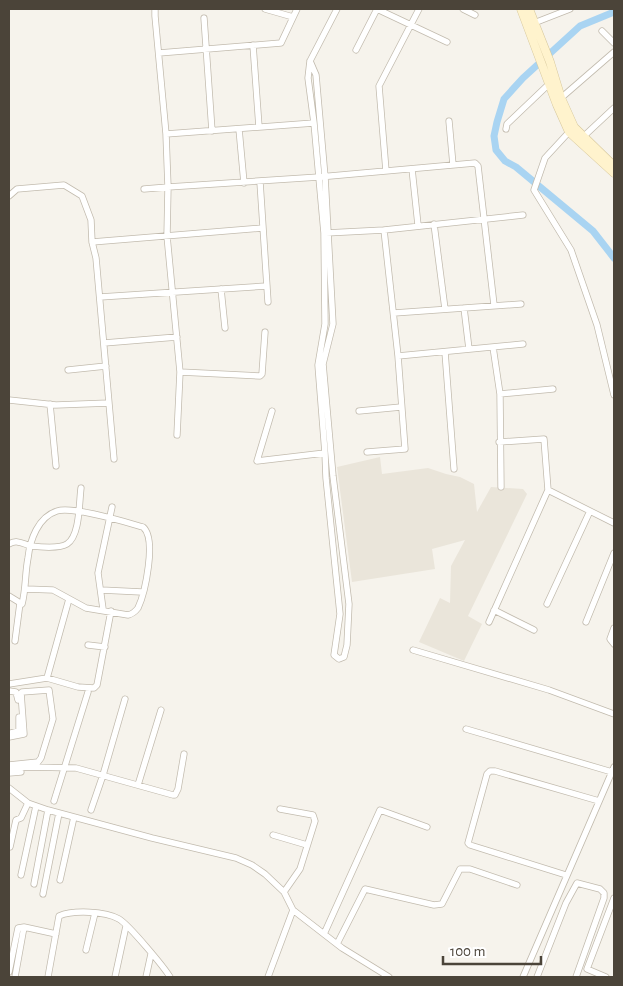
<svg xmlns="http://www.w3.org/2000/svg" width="623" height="986" font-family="'Alegreya Sans',sans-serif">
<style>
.residential{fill:#eae5da}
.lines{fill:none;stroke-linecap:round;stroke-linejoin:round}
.canal{stroke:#a9d4f2;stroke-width:7}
.minor-casing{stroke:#c2bbae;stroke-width:7}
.secondary-casing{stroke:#d6c79b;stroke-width:9}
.minor{stroke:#fff;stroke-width:5.5}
.secondary{stroke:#fff3cd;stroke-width:8}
</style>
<rect width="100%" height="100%" fill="#f6f3ec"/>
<path class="residential" d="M380 457 382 474 428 468 446 474 460 477 474 484 477 512 491 487 523 489 527 494 468 616 482 624 464 661 419 642 440 598 450 603 451 566 465 540 432 549 435 569 352 582 337 467Z"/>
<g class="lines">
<path class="canal" d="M614 12 580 26 523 78 504 99 497 122 494 136 496 150 505 161 516 167 593 231 614 258"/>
<defs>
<path id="minor" d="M155 9V16L166 134 168 187 319 177 475 163 478 166 494 305
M265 9 293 17
M377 9 447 42
M463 9 475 15
M204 18 212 131
M534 23 570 9
M602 31 614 43
M253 45 259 127
M356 50 377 9
M159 53 281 43 297 9
M310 61 316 75 325 177 333 324 323 364 333 476 349 604 347 645 344 657 339 659 334 655 340 614 326 478 325 453 318 365 325 324 324 233 314 123 308 78 310 61 337 9
M561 98 614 52
M449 121 453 165
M239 129 244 183
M506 129 507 124 549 84
M569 132 545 158 534 190 571 250 597 325 614 395
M166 134 314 123
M583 137 614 108
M412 169 418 225
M386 171 379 86 419 9
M260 182 268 302
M144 189 168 187 167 236 180 372 177 435
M9 196 17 189 64 185 82 196 91 220 92 242
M434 224 445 309
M326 233 384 230 523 215
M221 289 225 328
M100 297 267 286
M464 308 469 349
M394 313 521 304
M104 343 177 337
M493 347 500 394 501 487
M445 352 454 469
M398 356 523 344
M68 370 106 366
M180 372 260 376 262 374 265 332
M500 394 553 389
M9 400 56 405 109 403
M50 404 56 466
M272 411 257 461 325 453
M359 411 401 407
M367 452 405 449 398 356 384 230
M114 459 96 258 92 242 263 228
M548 490 614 523
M9 544C17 539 23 544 31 546 40 547 59 549 67 544 80 536 79 503 81 488
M101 590 142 592
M9 596 22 604C26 589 25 573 28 558 30 540 38 517 57 511 73 506 125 522 143 527 157 539 145 593 138 608 135 612 132 614 128 615L86 608 53 590 26 589
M547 604 590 511
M103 609 98 573 112 507
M494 610 534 630
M489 622 548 490 544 439 499 442
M586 622 614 553
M614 628 610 639 614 644
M15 641 20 603
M88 645 105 647
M413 650 549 690 614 714
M47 678 78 687 94 688 97 685 111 611
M9 684 47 678 69 599
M9 691 16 692 18 700
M466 729 612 772
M11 733 19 731V717
M9 737 24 734 21 693 22 692 49 690 53 719 41 758 38 762 9 765
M9 769 28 767 76 768 173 795H175L178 789 184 754
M9 773 21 772
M138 785 161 710
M9 788 28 803 48 810 152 838 236 858 252 865 265 874 284 892 293 910 342 948 389 977
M54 801 88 692
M280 809 313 815 315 821 300 869 284 892
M91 810 103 775 125 699
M273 835 307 845
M10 847 16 820 21 818 28 803
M21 875 36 806
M566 875 470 845 468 843 487 774 490 771H495L599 801
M60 880 74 817
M34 884 48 810
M43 894 59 813
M324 934 380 810 427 827
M337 944 365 889 434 905 442 904 460 869H470L517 885
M86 950 95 913
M9 972 18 928 24 927 56 934
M15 977 24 927
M48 977 59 916C73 910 105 911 119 919 129 925 164 967 170 977
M115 977 126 926
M146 977 151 954
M268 977 293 910
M523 977 614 767
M537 977 566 903 577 883 600 889 604 893V898L576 977
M606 977 587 969 614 898"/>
<path id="secondary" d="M521 9 557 105 569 132 614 173
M529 9 550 62 561 98 574 127 614 166"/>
</defs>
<use href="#minor" class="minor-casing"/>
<use href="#secondary" class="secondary-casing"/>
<use href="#minor" class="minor"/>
<use href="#secondary" class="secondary"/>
</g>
<rect width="623" height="986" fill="none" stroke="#4b4439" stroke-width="20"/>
<path d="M443 956v8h98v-8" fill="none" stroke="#4b4439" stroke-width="2.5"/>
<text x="450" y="956" font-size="15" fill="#4b4439" stroke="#ffffff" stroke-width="4" paint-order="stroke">100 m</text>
</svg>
